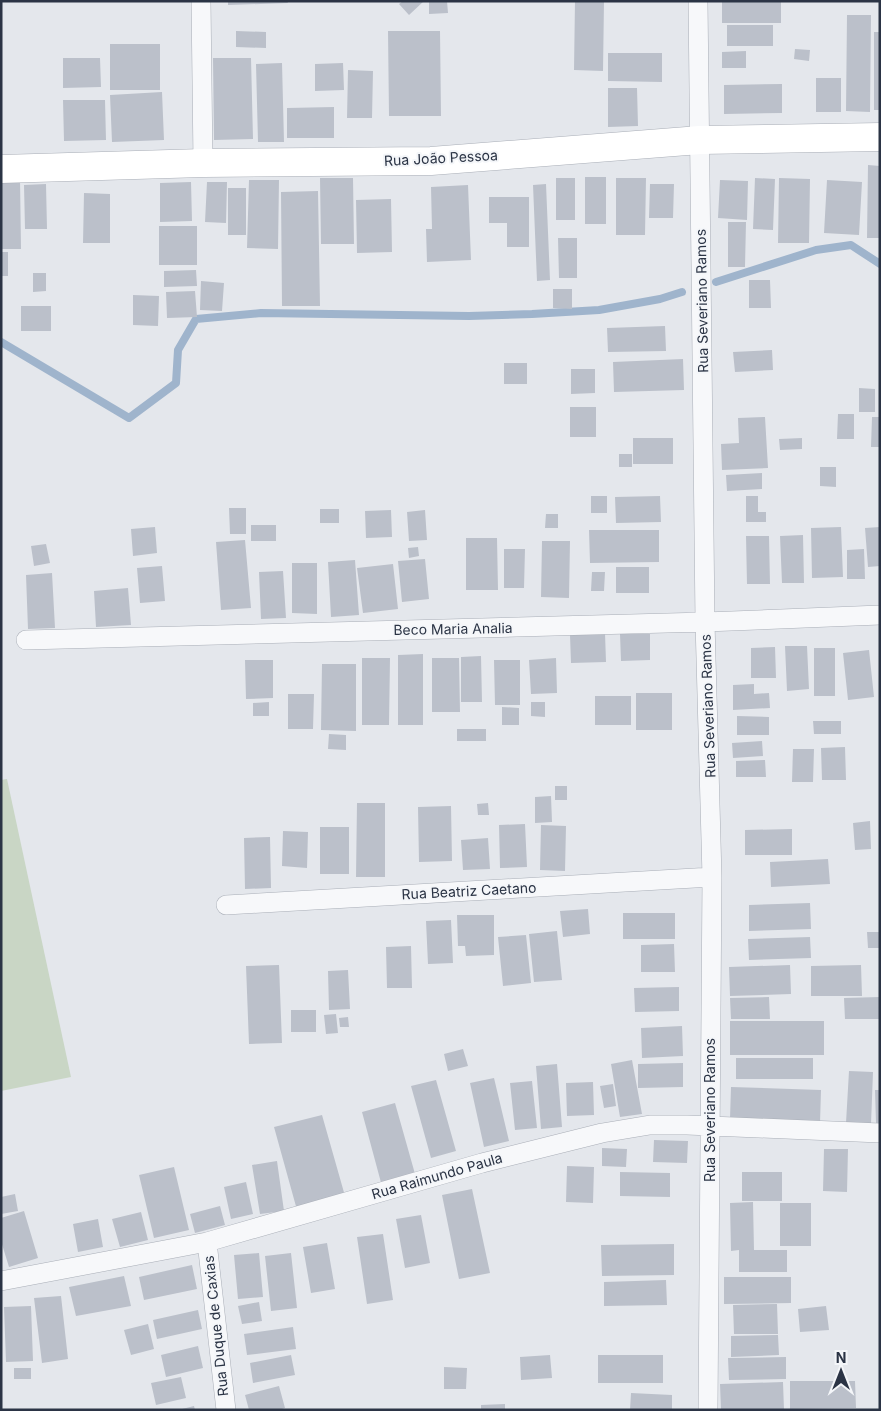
<svg xmlns="http://www.w3.org/2000/svg" width="881" height="1411" font-family="Inter,sans-serif">
<style>
.green{fill:#c9d6c5}
.lines{fill:none;stroke-linecap:round;stroke-linejoin:round}
.stream{stroke:#9fb4cc;stroke-width:8}
.building{fill:#bbc0ca}
.street-casing{stroke:#a9aeb7;stroke-width:20}
.secondary-casing{stroke:#a9aeb7;stroke-width:29}
.street{stroke:#f7f8fa;stroke-width:19}
.secondary{stroke:#fff;stroke-width:28}
.labels{text-anchor:middle;stroke-width:4;stroke-linejoin:round;paint-order:stroke}
.street-label{font-size:14px;fill:#2b3445;stroke:#f4f6f9}
</style>
<rect width="100%" height="100%" fill="#e4e7ec"/>
<path class="green" d="M7 779 71 1077 1 1091V780Z"/>
<g class="lines">
<path class="stream" d="M716 282 816 250 851 245 880 264
M1 342 129 418 176 383 178 350 196 319 261 313 469 316 532 314 599 310 660 299 682 292"/>
</g>
<path class="building" d="M228 1H287L288 3 228 5Z
M403 1H424L409 15 399 4Z
M429 1H447L448 13 429 14Z
M575 1H604L603 71 574 70Z
M722 1H781V23H722Z
M847 15H871L870 112 846 111Z
M727 25H773V46H727Z
M236 31 266 32V48L236 47Z
M388 31H440L441 116H389Z
M874 32H880V110H874Z
M110 44H160V90H110Z
M795 49 810 50 809 61 794 59Z
M746 51V68H722V52Z
M608 53H662V82L608 81Z
M63 58H100L101 87 63 88Z
M213 58H251L253 139 214 140Z
M282 63 284 142H258L256 64Z
M343 63 344 90 315 91V64Z
M348 70 373 71 372 118H347Z
M816 78H841V112H816Z
M782 84V113L724 114V85Z
M608 88H637L638 126 608 127Z
M162 92 164 140 112 142 110 95Z
M63 100H105L106 140 64 141Z
M334 107V138H287V108Z
M868 165 880 166V238H867Z
M585 177H606V224H585Z
M320 178H353L354 244H321Z
M556 178H575V220H556Z
M616 178H646L645 235H616Z
M755 178 775 179 773 230 753 229Z
M779 178 810 179 809 243H778Z
M1 179H20L21 249H1Z
M249 180H279L278 249 247 248Z
M720 180 748 181 747 220 718 218Z
M827 180 862 182 859 235 824 233Z
M191 182 192 221 160 222V183Z
M207 182H227L226 223 205 222Z
M46 184 47 229H25L24 185Z
M546 184 550 280 537 281 533 185Z
M650 184H674L673 218H649Z
M468 185 471 260 427 262 426 229H432L431 187Z
M228 188H246V235H228Z
M318 191 320 306H282L281 192Z
M84 193 110 194V243H83Z
M489 197H529V247H507V223H489Z
M391 199 392 252 357 253 356 200Z
M728 222H746L745 267H728Z
M159 226H197V265H159Z
M558 238H577V278H559Z
M1 252H8V276H1Z
M196 270 197 286 164 287V271Z
M33 273H46V291L33 292Z
M749 280H770L771 308H749Z
M201 281 224 283 222 311 200 310Z
M553 289H572V309L553 308Z
M195 291 197 317 167 318 166 292Z
M133 295 159 296 158 326 133 325Z
M21 306H51V331H21Z
M665 326 666 351 608 352 607 328Z
M772 350 773 370 735 372 733 352Z
M683 359 684 390 614 392 613 362Z
M504 363H527V384H504Z
M571 369H595V393L571 394Z
M859 388 875 389V412H859Z
M570 407H596V437H570Z
M838 414H854V439H837Z
M765 417 768 468 722 470 721 444 739 443 738 418Z
M872 417H880V447H871Z
M633 438H673V464H633Z
M802 438V449L780 450 779 439Z
M619 454H632V467H619Z
M820 467H836V487L820 486Z
M762 473V489L727 491 726 475Z
M591 496H607V513H591Z
M660 496 661 522 616 523 615 497Z
M746 496H758V512H766V522H746Z
M229 508H246V534H230Z
M320 509H339V523H320Z
M391 510 392 537 366 538 365 511Z
M425 510 427 540 409 541 407 512Z
M546 514H558V528H545Z
M251 525H276V541H251Z
M155 527 157 553 133 556 131 529Z
M841 527 843 577 812 578 811 528Z
M880 527V566L868 567 865 528Z
M589 530H659V562L590 563Z
M803 535 804 583H782L780 536Z
M746 536H769L770 584H747Z
M466 538H497L498 590H466Z
M245 540 251 608 221 610 216 542Z
M542 541H570L569 598 541 597Z
M46 544 50 563 34 566 31 546Z
M418 547 419 556 409 558 408 548Z
M504 549H525L524 588H504Z
M864 549 865 579H847V550Z
M425 559 429 599 402 602 398 561Z
M355 560 359 615 331 617 328 562Z
M292 563H317V614L292 613Z
M393 564 398 609 363 613 357 568Z
M162 566 165 601 140 603 137 568Z
M616 567H649V593H616Z
M283 571 286 618 261 619 259 572Z
M592 572H605L604 591H591Z
M52 573 55 628 28 629 26 575Z
M128 588 131 625 96 627 94 591Z
M605 633 606 662 571 663 570 635Z
M620 634H650V660L621 661Z
M785 646H807L809 689 787 691Z
M775 647 776 678H751V648Z
M814 648H835V696H814Z
M869 650 874 697 848 700 843 653Z
M423 654V725H398V655Z
M481 656 482 702H461V657Z
M362 658H390L389 725H362Z
M432 658H459L460 712H432Z
M556 658 557 693 531 694 529 660Z
M245 660H273V698L246 699Z
M494 660H520V705H495Z
M322 664H356V731L321 730Z
M754 684V694L769 693 770 708 733 710V685Z
M636 693H672V730H636Z
M288 694H314L313 729H288Z
M595 696H631V725H595Z
M269 702V716H253V703Z
M531 702H545V717L531 716Z
M502 707 519 708V725H502Z
M737 716 769 717V735H737Z
M813 721H841V734H814Z
M457 729H486V741H457Z
M329 734 346 735V750L328 749Z
M762 741 763 756 733 758 732 743Z
M845 747 846 780H822L821 748Z
M793 749H814L813 782H792Z
M765 760 766 777H736V761Z
M555 786H567V800H555Z
M551 796 552 822 535 823V797Z
M357 803H385V877H356Z
M488 803 489 815H478L477 804Z
M451 806 452 861 419 862 418 807Z
M870 821 871 849 855 850 853 823Z
M525 824 527 867 500 868 499 825Z
M541 825 566 826 565 871 540 870Z
M320 827H349V874H320Z
M792 829V855H745V830Z
M283 831 308 832 307 868 282 866Z
M270 837 271 888 245 889 244 838Z
M488 838 490 869 463 870 461 840Z
M828 859 830 884 771 887 770 862Z
M810 903 811 929 749 931V905Z
M588 909 590 934 563 937 560 911Z
M623 913H675V939H623Z
M457 915H494V955L466 956 465 946H458Z
M451 920 453 963 428 964 426 921Z
M557 931 562 980 534 982 529 934Z
M867 932H880V948H868Z
M526 935 531 983 503 986 498 937Z
M810 937 811 958 749 960 748 939Z
M674 944 675 972H641V945Z
M411 946 412 988H387L386 947Z
M279 965 282 1043 249 1044 246 966Z
M790 965 791 994 730 996 729 967Z
M861 965 862 996H811V966Z
M348 970 350 1009 329 1010 328 971Z
M679 987V1011L635 1012 634 988Z
M769 997 770 1019H731L730 998Z
M880 997V1019H845L844 998Z
M291 1010H316V1032H291Z
M336 1014 338 1033 326 1034 324 1015Z
M348 1017 349 1027H340L339 1018Z
M730 1021H824V1055H730Z
M682 1026 683 1056 642 1058 641 1028Z
M463 1049 468 1066 448 1071 444 1054Z
M736 1058H813V1079H736Z
M632 1060 642 1114 620 1117 611 1064Z
M683 1063V1087L638 1088V1064Z
M557 1064 562 1127 541 1129 536 1066Z
M849 1071 873 1072 871 1124 846 1123Z
M494 1078 509 1141 484 1147 470 1083Z
M436 1080 456 1151 431 1158 411 1086Z
M532 1081 537 1128 515 1130 510 1083Z
M593 1082 594 1115 567 1116 566 1083Z
M613 1084 616 1106 604 1108 600 1086Z
M731 1087 821 1090 820 1123 730 1119Z
M875 1090H880V1123H876Z
M395 1103 417 1181 383 1190 362 1112Z
M322 1115 345 1196 297 1210 274 1127Z
M654 1140 688 1141 687 1163 653 1162Z
M602 1148 627 1149 626 1167 602 1166Z
M824 1149H848L847 1192 823 1191Z
M277 1161 284 1211 260 1214 252 1165Z
M567 1166 594 1167 593 1203 566 1202Z
M174 1167 189 1230 154 1238 139 1175Z
M620 1172 670 1173V1197L620 1196Z
M742 1172H782V1201H742Z
M246 1182 253 1214 231 1219 224 1187Z
M472 1189 490 1273 459 1279 442 1195Z
M15 1194 18 1211 1 1214V1197Z
M753 1202 754 1250H787V1272H739V1250L731 1251 730 1203Z
M780 1203H811V1246H780Z
M220 1206 225 1225 195 1233 190 1214Z
M24 1211 38 1258 9 1267 1 1241V1218Z
M141 1212 148 1240 120 1247 112 1219Z
M421 1215 430 1263 405 1268 396 1219Z
M98 1219 103 1247 78 1252 73 1224Z
M383 1234 393 1300 367 1304 357 1237Z
M327 1243 335 1289 311 1293 303 1247Z
M674 1244V1275L602 1276 601 1245Z
M259 1253 263 1297 238 1299 234 1255Z
M291 1253 297 1308 271 1311 265 1256Z
M192 1265 197 1289 144 1300 139 1277Z
M124 1276 131 1306 76 1316 69 1287Z
M724 1277H791V1303L724 1304Z
M666 1280 667 1305 604 1306V1282Z
M61 1296 68 1359 42 1363 34 1298Z
M259 1302 262 1321 242 1324 238 1306Z
M777 1304 778 1334H734L733 1305Z
M31 1306 33 1361 6 1362 4 1307Z
M826 1306 829 1330 800 1332 798 1309Z
M198 1310 202 1329 157 1339 153 1320Z
M148 1324 154 1349 131 1355 124 1330Z
M293 1327 296 1349 247 1355 244 1334Z
M778 1335 779 1355 731 1357V1336Z
M198 1346 203 1368 166 1377 161 1355Z
M291 1355 295 1375 253 1383 250 1363Z
M550 1355 552 1378 521 1380 520 1357Z
M598 1355H663V1383H598Z
M786 1357V1379L729 1380 728 1358Z
M444 1367 467 1368 466 1389H444Z
M14 1368H31V1379H14Z
M181 1377 186 1398 156 1405 151 1383Z
M790 1381H855L856 1408 790 1409Z
M783 1382 784 1410H721L720 1384Z
M279 1386 285 1408 279 1410H249L245 1395Z
M631 1393 672 1395V1410H630Z
M505 1404V1410H481V1405Z
M194 1406 195 1410H182V1409Z"/>
<g class="lines">
<defs>
<path id="street" d="M201 1 203 163
M698 1 705 622 712 877 708 1410
M26 640 705 622 880 615
M226 905 712 877
M207 1242 226 1410
M1 1281 207 1242 482 1163 602 1133 650 1125H687L880 1133"/>
<path id="secondary" d="M1 169 203 163 431 161 700 140 880 137"/>
</defs>
<use href="#street" class="street-casing"/>
<use href="#secondary" class="secondary-casing"/>
<use href="#street" class="street"/>
<use href="#secondary" class="secondary"/>
</g>
<g class="labels">
<g class="street-label">
<text transform="translate(441 158) rotate(-3)" y="5">Rua João Pessoa</text>
<text transform="translate(702 301) rotate(-91)" y="5">Rua Severiano Ramos</text>
<text transform="translate(453 629) rotate(-1)" y="5">Beco Maria Analia</text>
<text transform="translate(708 706) rotate(-92)" y="5">Rua Severiano Ramos</text>
<text transform="translate(469 891) rotate(-3)" y="5">Rua Beatriz Caetano</text>
<text transform="translate(710 1110) rotate(-90)" y="5">Rua Severiano Ramos</text>
<text transform="translate(437 1176) rotate(-16)" y="5">Rua Raimundo Paula</text>
<text transform="translate(216 1326) rotate(-96)" y="5">Rua Duque de Caxias</text>
</g>
</g>
<rect width="881" height="1411" fill="none" stroke="#2b3445" stroke-width="5"/>
<g transform="translate(841 1371)" stroke="#f4f6f9" stroke-width="4" paint-order="stroke">
<path d="M0-4L9 19L0 12L-9 19Z" fill="#2b3445"/>
<text y="-8" font-size="14" font-weight="bold" text-anchor="middle" fill="#2b3445">N</text>
</g>
</svg>
